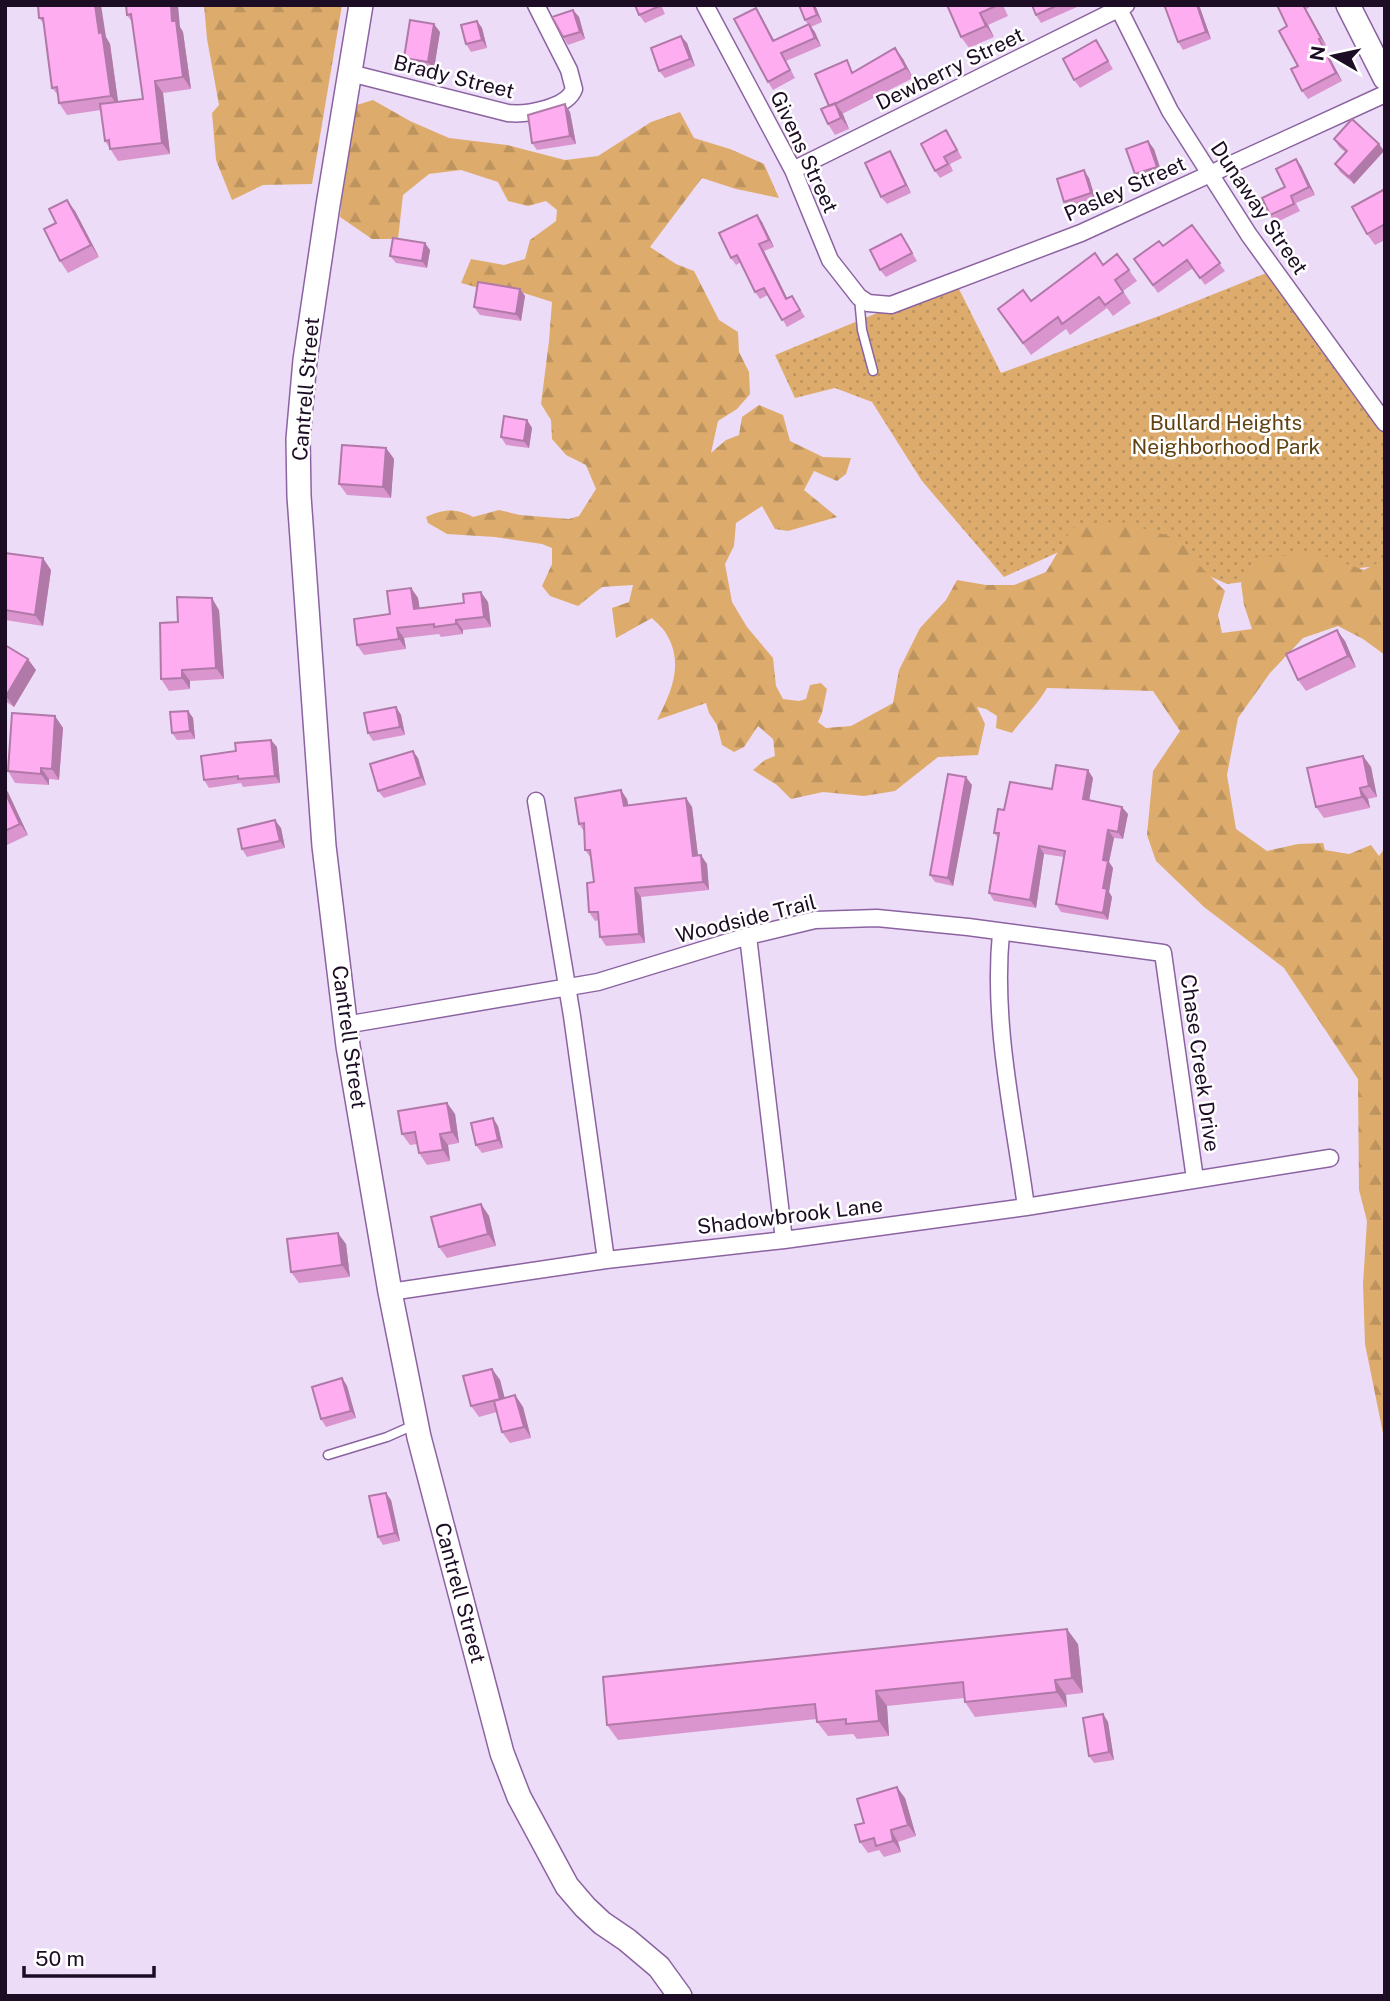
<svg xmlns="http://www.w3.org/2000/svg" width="1390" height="2001" font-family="'Public Sans',sans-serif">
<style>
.grass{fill:url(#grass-dots)}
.forest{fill:url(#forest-firs)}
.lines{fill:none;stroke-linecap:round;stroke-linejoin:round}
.lane-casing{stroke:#8b63a1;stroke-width:11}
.street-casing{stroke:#8b63a1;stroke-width:19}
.secondary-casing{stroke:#8b63a1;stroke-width:26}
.lane{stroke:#fff;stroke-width:8}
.street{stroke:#fff;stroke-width:16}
.secondary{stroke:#fff;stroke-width:23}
.wall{fill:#da95ce}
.shaded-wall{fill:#b179a8}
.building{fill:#fdadf0;stroke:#b179a8;stroke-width:2}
.labels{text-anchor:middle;stroke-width:5;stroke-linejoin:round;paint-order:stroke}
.street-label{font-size:21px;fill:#1c0c24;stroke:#fff}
.park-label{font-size:21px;fill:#5f4011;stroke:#fff}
</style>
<defs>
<pattern id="grass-dots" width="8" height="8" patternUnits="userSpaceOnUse" patternTransform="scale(1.75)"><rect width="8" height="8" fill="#ddac6d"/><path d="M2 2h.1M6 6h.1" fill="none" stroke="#bd935e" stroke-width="1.8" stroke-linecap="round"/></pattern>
<pattern id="forest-firs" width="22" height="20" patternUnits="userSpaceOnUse" patternTransform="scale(1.75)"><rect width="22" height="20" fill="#ddac6d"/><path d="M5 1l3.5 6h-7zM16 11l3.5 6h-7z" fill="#bd935e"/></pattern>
</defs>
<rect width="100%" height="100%" fill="#eddcf8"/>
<path class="grass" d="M1274 270 1385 423V565L1227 584 1107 530 1004 577 922 481 872 402 835 388 795 398 775 355 955 281 1001 373 1159 316Z"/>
<path class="forest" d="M204 5H342L312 184 263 185 232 200 216 160 212 113 219 105 207 39Z
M373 100 410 121 449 138 507 145 565 160 598 156 651 122 680 112 694 138 730 149 764 164 779 198 736 189 702 178 650 247 676 264 694 271 719 320 738 332 739 352 749 372 750 394 737 409 718 421 711 453 726 440 739 435 742 417 759 405 783 415 790 441 823 457 851 458 846 474 837 481 814 471 804 490 837 517 788 531 775 529 762 506 736 523 734 546 725 564 732 602 747 627 773 658 776 686 783 699 799 701 806 699 810 685 821 683 827 689 822 713 818 722 826 728 851 726 893 703 899 670 920 628 946 600 957 580 986 585H1014L1046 572 1072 528 1118 521 1179 539 1197 563 1225 591 1218 615 1222 633 1252 629 1244 605 1241 583 1267 557 1318 554 1364 570 1385 559V655L1363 639 1338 626 1303 638 1270 673 1238 718 1227 775 1236 829 1267 851 1298 844 1323 843 1325 850 1349 854 1371 845 1379 856 1385 848V1443L1365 1344 1363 1284 1367 1221 1359 1190 1358 1079 1284 968 1204 907 1156 861 1147 835 1153 771 1180 731 1153 691 1047 688C1037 705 1024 717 1012 733L996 728 997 716 986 709 977 707 985 724 978 755 938 757 895 791 864 796 823 792 791 799 777 785 753 770 765 760 775 756 773 739 758 726 744 747 734 752 722 745 717 725 709 713 706 703 657 720C671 693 684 665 667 635 664 629 657 623 652 618L616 638 612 608 629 602 633 585 602 587 578 606 550 596 542 586 552 564V548L542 544 495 537 447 534 428 523 426 517C444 509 455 508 473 517L499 510 520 515 569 519 579 516 596 489 586 465 566 455 552 439 551 420 541 404 549 341 552 302 499 285 479 288 461 283 471 259 504 265 525 259 530 240 556 221 557 210 546 201 528 206 508 201 498 182 461 170 429 174 403 195 398 239H372L340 217 350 107Z"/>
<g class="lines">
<defs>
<path id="lane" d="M859 298 862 330 873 371
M328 1455 387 1437 414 1425"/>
<path id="street" d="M705 5 793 170 830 260 859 297 868 303 891 305 1081 233 1385 94
M1117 5 1170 111 1249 235 1385 423
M350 73 508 113C527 115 567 108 574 89L569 70 536 5
M793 170 1126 5
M536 801 572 1016 606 1260
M1001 933C992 1024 1014 1117 1026 1207
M748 936 784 1240
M345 1025 598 982 748 936 815 920 877 918 968 927 1163 953 1195 1179
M390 1292 606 1260 784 1240 1026 1207 1330 1158"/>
<path id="secondary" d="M361 5 328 205 305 360 298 439 299 496 324 846 348 1046 390 1292 419 1437 502 1753 519 1797 567 1886 585 1907 602 1923 627 1940 659 1967 680 1996
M1348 5 1385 78"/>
</defs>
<use href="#lane" class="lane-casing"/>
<use href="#street" class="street-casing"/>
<use href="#secondary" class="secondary-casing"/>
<use href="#lane" class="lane"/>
<use href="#street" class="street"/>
<use href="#secondary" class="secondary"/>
</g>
<path class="wall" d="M38 5 106 37 110 44 118 102 143 99 132 22 127 15 126 5 180 27 183 32 191 89 163 93 170 154 118 161 105 141 101 110 67 115 59 103 58 95 52 88 44 24 39 18Z
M661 5 665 14 645 23 639 15Z
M815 5 822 22 811 27 821 46 786 61 795 78 773 90 768 82 761 16 774 40 808 25 805 20Z
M947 5H1003L1008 16 988 25 994 37 969 48 961 37Z
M1032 5H1077V7L1041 23 1036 15Z
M1168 5H1199L1211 39 1183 50 1178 42Z
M1277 5H1308L1309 8 1306 9 1326 45 1324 47 1342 81 1308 99 1302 91 1298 66 1287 26Z
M573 10 579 17 585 39 568 45 563 37Z
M477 21 482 28 487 48 471 52 466 44Z
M440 32 434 69 410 66 404 58Z
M687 43 695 66 665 78 659 71Z
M895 48 903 59 913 78 842 114 849 129 835 135 828 124 829 106 855 71Z
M1101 48 1113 69 1080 88 1074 80Z
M570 112 576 144 537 150 532 143Z
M951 138 962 158 950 164 953 171 940 178 935 171Z
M1334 139 1384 151 1354 184 1340 172 1335 164 1345 152 1339 147Z
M1154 149 1162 174 1140 182 1135 174Z
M895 159 911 193 887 204 881 197Z
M1296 159 1301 166 1315 195 1296 203 1300 211 1275 223 1270 215 1285 187Z
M1089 178 1096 201 1069 209 1064 202Z
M1385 189V240L1375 245 1367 234Z
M75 211 99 257 68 273 60 261 56 223Z
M757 215 762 222 774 247 764 251 787 298 792 296 805 317 787 327 768 295 760 299 755 292 741 262 736 265 731 258Z
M1192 225 1225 271 1205 285 1193 268 1158 293 1134 259 1163 246Z
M901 234 917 261 886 277 880 270Z
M430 250 427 268 396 263 390 256Z
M1117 254 1137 281 1123 291 1131 303 1113 316 1107 308 1070 335 1066 329 1031 355 1006 320 1031 301 1103 265Z
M520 289 525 296 521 321 480 315 474 307Z
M527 420 532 428 529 448 506 445 501 437Z
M386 448 394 459 391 498 347 495 339 484Z
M5 553 51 570 43 626 5 620Z
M411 588 418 598 420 609 488 602 491 627 463 630V634L441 637 439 634 404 638 406 649 364 655 357 645 390 614Z
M219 610 224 679 190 681V689L169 691 161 679 178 622Z
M1345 641 1356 667 1306 691 1298 680Z
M5 645 36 670 14 707 5 701Z
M396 707 401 715 405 735 373 741 368 733Z
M188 711 193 718 195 739 177 740 172 733Z
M55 716 63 728 59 780 49 779V785L15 783 8 771Z
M277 747 280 783 243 787 241 783 209 788 204 780 236 751Z
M1363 756 1371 767 1377 797 1368 799 1370 808 1324 818 1316 807Z
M418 758 426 785 384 798 378 791Z
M1093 778 1089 801 1128 814 1123 839 1114 838 1109 862 1113 868 1109 892 1112 897 1108 920 1061 912 1056 904 1064 857 1044 854 1036 908 994 901 989 893 998 838 994 833 1052 789Z
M972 785 953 886 935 882 930 875Z
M5 789 28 835 5 846Z
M686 798 692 807 698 855 707 864 709 890 641 897 645 943 606 946 600 937 599 920 595 921 589 912 594 882 591 858 585 850V833L579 824 627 799 628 805Z
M281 828 285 848 247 857 242 849Z
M447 1103 455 1114 459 1143 448 1145 450 1161 427 1165 419 1153 417 1144 410 1145 402 1134Z
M498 1126 503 1148 482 1153 476 1145Z
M481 1204 489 1216 496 1246 447 1258 439 1247Z
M346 1244 350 1277 299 1283 291 1272Z
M492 1369 500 1380 504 1398 515 1395 523 1407 531 1438 510 1443 502 1432 497 1412 479 1417 471 1406Z
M342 1378 347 1386 356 1418 326 1427 321 1419Z
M391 1500 400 1541 383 1545 378 1537Z
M1078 1644 1083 1693 1066 1695 1067 1707 975 1717 965 1702 964 1698 887 1706 889 1736 857 1739 853 1734 828 1736 817 1722V1719L618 1740 607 1725Z
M1103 1714 1108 1722 1114 1760 1094 1763 1089 1756Z
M905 1798 916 1836 898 1842 901 1852 884 1857 879 1850 868 1853 860 1842 864 1823Z"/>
<path class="shaded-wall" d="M95 5H101L106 37 110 44 119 108 111 96 99 33Z
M171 5H178L180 27 183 32 191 89 183 77 172 21Z
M813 5H815L822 22 817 15Z
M1197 5H1199L1211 39 1206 32Z
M1303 5 1306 9 1326 45 1321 38Z
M756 8 761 16 778 48 773 41Z
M573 10 579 17 585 39 580 32Z
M980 13 988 25 994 37 986 26Z
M477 21 482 28 487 48 482 40Z
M434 24 440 32 434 69 428 62Z
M809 24 815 32 821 46 815 38Z
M681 36 687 43 695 66 690 59Z
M1319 39 1324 47 1342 81 1336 73Z
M895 48 903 59 913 78 906 68Z
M155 81 163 93 170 154 162 143Z
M835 103 843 114 849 129 841 118Z
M565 104 570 112 576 144 570 136Z
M1148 141 1154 149 1162 174 1157 167Z
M1379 144 1384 151 1354 184 1349 177Z
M890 151 895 159 911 193 906 185Z
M1296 159 1301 166 1315 195 1309 187Z
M1084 170 1089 178 1096 201 1091 193Z
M67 200 75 211 99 257 91 245Z
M757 215 762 222 774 247 769 240Z
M425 243 430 250 427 268 422 261Z
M759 244 764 251 791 306 786 299Z
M520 289 525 296 521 321 516 314Z
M527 420 532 428 529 448 524 441Z
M386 448 394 459 391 498 383 487Z
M43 558 51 570 43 626 35 615Z
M411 588 418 598 421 619 414 609Z
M481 592 488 602 491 627 484 617Z
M212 598 219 610 224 679 216 668Z
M456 620 463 630V634L456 624Z
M397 628 404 638 406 649 399 639Z
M1337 630 1345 641 1356 667 1348 656Z
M28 659 36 670 14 707 6 696Z
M182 670 190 681V689L182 678Z
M396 707 401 715 405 735 400 727Z
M188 711 193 718 195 739 190 731Z
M55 716 63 728 59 780 52 769Z
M271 740 277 747 280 783 275 776Z
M413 751 418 758 426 785 421 777Z
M1363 756 1371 767 1377 797 1369 786Z
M41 768 49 779V785L41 774Z
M1088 770 1093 778 1088 807 1083 799Z
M966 777 972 785 953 886 948 878Z
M1360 788 1368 799 1370 808 1362 797Z
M5 789 8 792 28 835 20 824 5 792Z
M621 790 627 799 630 814 624 806Z
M686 798 692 807 699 864 693 856Z
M1122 807 1128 814 1123 839 1118 832Z
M275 820 281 828 285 848 280 841Z
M1108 830 1114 838 1109 862 1113 868 1109 892 1112 897 1108 920 1103 913V860Z
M1039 846 1044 854 1036 908 1030 900Z
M701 855 707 864 709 890 703 882Z
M635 888 641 897 645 943 639 934Z
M447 1103 455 1114 459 1143 452 1132Z
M493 1118 498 1126 503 1148 498 1140Z
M440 1134 448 1145 450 1161 443 1150Z
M481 1204 489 1216 496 1246 488 1234Z
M338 1233 346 1244 350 1277 342 1265Z
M492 1369 500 1380 508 1410 500 1399Z
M342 1378 347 1386 356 1418 351 1411Z
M515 1395 523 1407 531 1438 524 1427Z
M386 1493 391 1500 400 1541 395 1533Z
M1067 1629 1078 1644 1083 1693 1072 1678Z
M1055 1680 1066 1695 1067 1707 1057 1692Z
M876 1691 887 1706 889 1736 879 1721Z
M1103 1714 1108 1722 1114 1760 1109 1752Z
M897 1787 905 1798 916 1836 908 1825Z
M891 1830 898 1842 901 1852 893 1841Z"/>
<path class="building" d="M38 5H95L99 33 102 32 111 96 59 103 57 87 52 88 43 18H39Z
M126 5H171L172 21H176L183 77 155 81 162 143 110 149 109 140 105 141 100 104 143 99 131 14 127 15Z
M635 5H659L660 6 639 15Z
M799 5H813L817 15 805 20Z
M947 5H998L980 13 986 26 961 37Z
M1032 5H1058L1036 15Z
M1168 5H1197L1206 32 1178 42 1165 7Z
M1277 5H1303L1321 38 1319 39 1336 73 1302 91 1291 69 1298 66 1279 31 1287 26Z
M756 8 773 41 809 24 815 38 781 53 790 70 768 82 734 19Z
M573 10 580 32 563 37 552 17Z
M410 20 434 24 428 62 404 58Z
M477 21 482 40 466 44 461 25Z
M681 36 690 59 659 71 651 48Z
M1096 40 1108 61 1074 80 1063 59Z
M895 48 906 68 835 104 829 106 815 74 847 60 852 73Z
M835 103 841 118 828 124 821 109Z
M565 104 570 136 532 143 528 115Z
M1352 119 1379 144 1349 177 1335 164 1347 151 1334 139Z
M946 130 957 150 944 157 948 164 935 171 921 144Z
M1148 141 1157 167 1135 174 1126 149Z
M890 151 906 185 881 197 865 163Z
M1296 159 1309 187 1291 196 1294 204 1270 215 1262 198 1285 187 1276 169Z
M1084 170 1091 193 1064 202 1057 179Z
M1385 189V224L1367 234 1352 207Z
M67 200 91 245 60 261 44 229 56 223 49 209Z
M757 215 769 240 759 244 786 299 792 296 800 310 782 320 764 288 755 292 737 255 731 258 719 233Z
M1192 225 1220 263 1200 278 1187 260 1153 285 1134 259 1159 241 1163 246Z
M901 234 912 253 880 270 870 250Z
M393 238 425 243 422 261 390 256Z
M1095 253 1103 265 1117 254 1129 270 1115 280 1123 292 1105 305 1099 297 1062 324 1058 317 1023 343 998 309 1023 290 1031 301Z
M478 282 520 289 516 314 474 307Z
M504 416 527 420 524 441 501 437Z
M342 445 386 448 383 487 339 484Z
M5 553 43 558 35 615 5 610Z
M411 588 414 609 464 603 463 594 481 592 484 617 456 620V624L434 627V624L397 628 399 639 357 645 354 619 390 614 387 591Z
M177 597 212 598 216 668 182 670V678L161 679 160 623 178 622Z
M1337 630 1348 656 1298 680 1286 654Z
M5 645 28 659 6 696 5 695Z
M396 707 400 727 368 733 364 713Z
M188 711 190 731 172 733 170 712Z
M12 713 55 716 52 769 41 768V774L8 771Z
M271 740 275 776 238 779V776L204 780 201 756 236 751 235 743Z
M413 751 421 777 378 791 370 764Z
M1363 756 1369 786 1360 788 1362 797 1316 807 1307 768Z
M1056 765 1088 770 1083 799 1122 807 1118 832 1108 830 1103 860 1108 861 1103 888 1107 889 1103 913 1056 904 1065 851 1039 846 1030 900 989 893 999 833H994L998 809 1004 810 1010 782 1052 789Z
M948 774 966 777 948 878 930 875Z
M621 790 624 806 686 798 693 856 701 855 703 882 635 888 639 934 600 937 598 912H589L587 883 594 882 590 850H585L584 823 579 824 575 798Z
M5 792 20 824 5 831Z
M275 820 280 841 242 849 238 829Z
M447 1103 452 1132 440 1134 443 1150 419 1153 415 1132 402 1134 398 1111Z
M493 1118 498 1140 476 1145 471 1123Z
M481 1204 488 1234 439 1247 431 1217Z
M338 1233 342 1265 291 1272 287 1239Z
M492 1369 500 1399 471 1406 463 1376Z
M342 1378 351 1411 321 1419 312 1387Z
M515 1395 524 1427 502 1432 494 1401Z
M386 1493 395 1533 378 1537 369 1496Z
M1067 1629 1072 1678 1055 1680 1057 1692 965 1702 963 1682 876 1691 879 1721 846 1724V1719L817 1722 815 1704 607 1725 603 1677Z
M1103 1714 1109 1752 1089 1756 1083 1718Z
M897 1787 908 1825 891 1830 893 1841 876 1846 874 1838 860 1842 855 1825 864 1823 857 1799Z"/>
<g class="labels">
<g class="street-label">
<text transform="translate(950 69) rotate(-26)" y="7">Dewberry Street</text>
<text transform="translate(454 77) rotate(14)" y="7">Brady Street</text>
<text transform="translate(804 152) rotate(65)" y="7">Givens Street</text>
<text transform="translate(1125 189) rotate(-24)" y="7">Pasley Street</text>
<text transform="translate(1259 208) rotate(56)" y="7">Dunaway Street</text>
<text transform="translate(306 389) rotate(-85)" y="7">Cantrell Street</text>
<text transform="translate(746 919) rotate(-14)" y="7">Woodside Trail</text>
<text transform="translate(349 1037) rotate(82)" y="7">Cantrell Street</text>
<text transform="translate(1200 1063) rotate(82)" y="7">Chase Creek Drive</text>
<text transform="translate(790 1216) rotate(-7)" y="7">Shadowbrook Lane</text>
<text transform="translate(460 1593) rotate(75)" y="7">Cantrell Street</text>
</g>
<g class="park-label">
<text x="1226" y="430">Bullard Heights<tspan x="1226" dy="24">Neighborhood Park</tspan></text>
</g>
</g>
<rect width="1390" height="2001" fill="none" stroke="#1c0c24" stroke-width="14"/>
<g transform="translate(1334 56) rotate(279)" stroke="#ffffff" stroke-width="5" paint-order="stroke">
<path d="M0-5L12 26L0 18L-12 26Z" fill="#1c0c24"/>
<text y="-10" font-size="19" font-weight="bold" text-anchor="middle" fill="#1c0c24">N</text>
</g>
<path d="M24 1966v10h130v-10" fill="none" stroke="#1c0c24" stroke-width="3.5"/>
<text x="35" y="1966" font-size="21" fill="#1c0c24" stroke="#ffffff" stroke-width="5" paint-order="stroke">50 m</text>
</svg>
